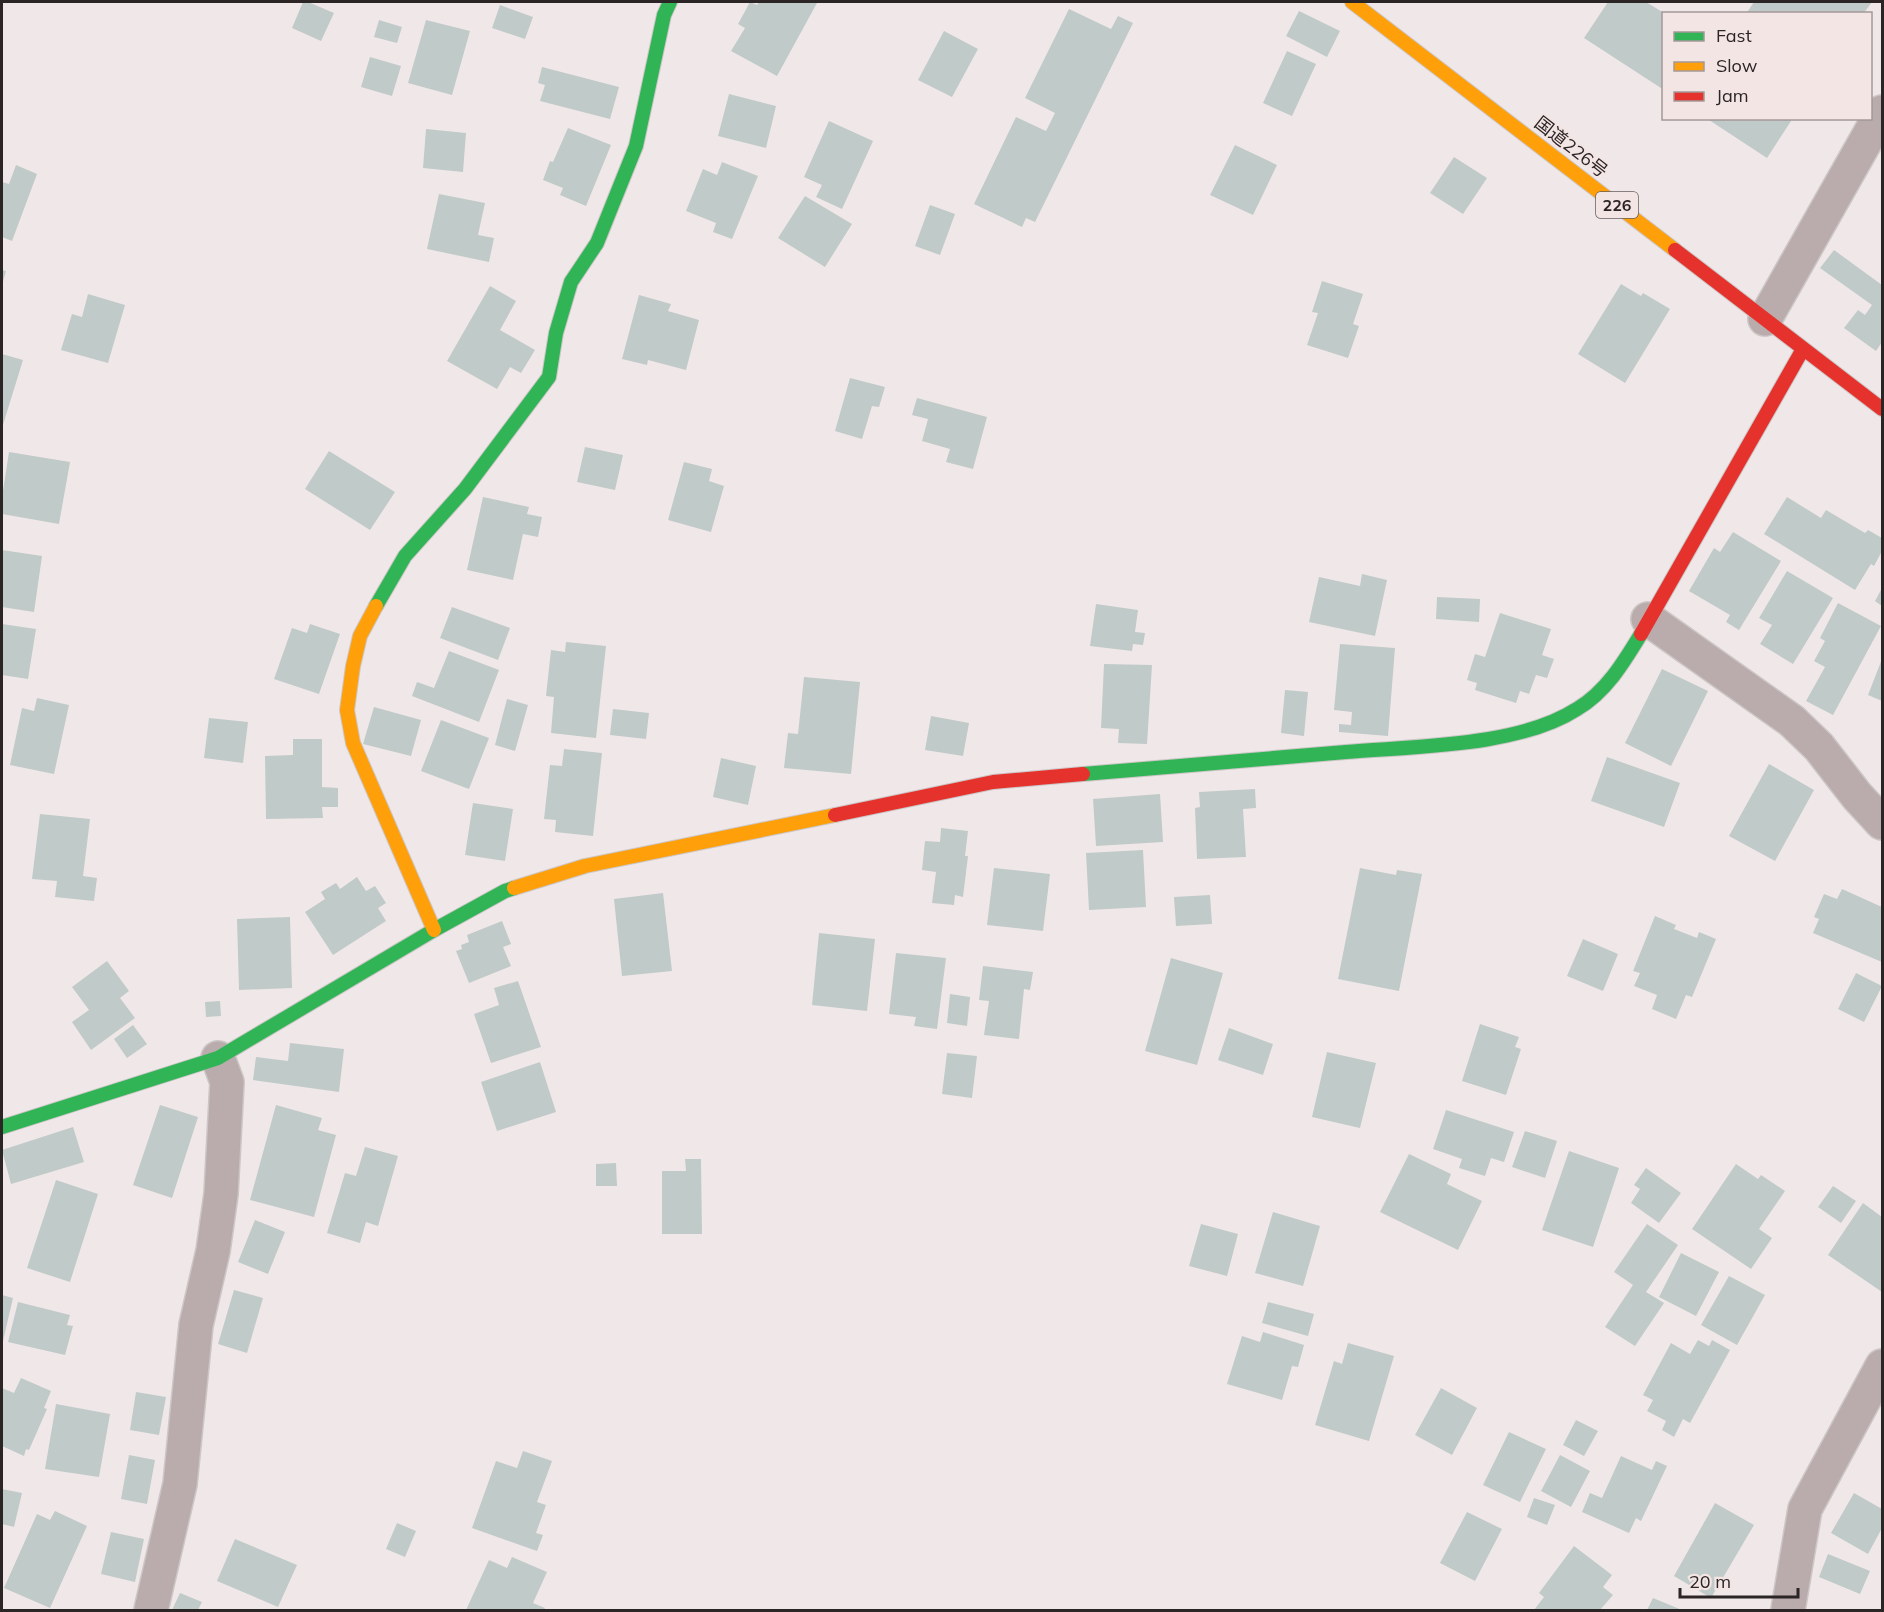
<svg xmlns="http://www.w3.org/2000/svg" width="1884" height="1612" font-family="Mulish,'Noto Sans JP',sans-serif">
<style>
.building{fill:#c0cac8}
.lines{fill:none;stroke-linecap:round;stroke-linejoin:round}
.street-casing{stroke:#ccc6c6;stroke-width:36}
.fast-casing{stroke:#ccc6c6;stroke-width:16}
.slow-casing{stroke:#ccc6c6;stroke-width:16}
.jam-casing{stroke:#ccc6c6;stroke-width:16}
.street{stroke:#baabac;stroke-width:33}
.fast{stroke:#30b455;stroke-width:14}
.slow{stroke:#ff9f0a;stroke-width:14}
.jam{stroke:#e5322d;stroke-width:14}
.labels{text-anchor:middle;stroke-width:4.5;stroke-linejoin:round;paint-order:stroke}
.shield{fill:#f4e5e5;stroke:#675f5f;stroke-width:1.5}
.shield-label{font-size:16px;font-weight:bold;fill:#2b2525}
.street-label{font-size:18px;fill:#2b2525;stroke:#f4e5e5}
</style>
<rect width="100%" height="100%" fill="#f0e8e8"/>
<path class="building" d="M303 2H308L334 13 321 41 292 28Z
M750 2 757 5 759 2 817 3 777 76 731 51 745 28 738 24Z
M1608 2H1646L1664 13V90L1584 38Z
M1754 2H1872L1863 14H1746Z
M500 5 533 17 525 39 492 28Z
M1069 9 1111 29 1118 16 1133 23 1035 222 1026 218 1022 227 974 204 1016 117 1046 131 1055 113 1025 98Z
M1299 11 1340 31 1327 57 1286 36Z
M379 20 402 27 397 43 374 37Z
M426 20 470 31 452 95 408 83Z
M944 31 978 49 952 97 918 80Z
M1287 51 1316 64 1292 116 1263 103Z
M370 57 401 66 392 96 361 87Z
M542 67 619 87 610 119 540 101 545 85 538 83Z
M729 94 776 106 766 148 718 136Z
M1706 118H1793L1767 158Z
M829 121 873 141 842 209 816 197 822 185 804 177Z
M568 128 611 145 586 206 560 195 563 188 543 180 550 161 553 162Z
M426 129 466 133 463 172 423 168Z
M1235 145 1277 165 1253 215 1210 195Z
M1454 157 1487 178 1463 214 1430 193Z
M722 162 758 176 732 239 713 232 716 223 686 211 703 169 717 175Z
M16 165 37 174 12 241 2 237V182L9 184Z
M439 194 485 203 478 235 494 238 489 262 427 249Z
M805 196 852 224 825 267 778 238Z
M930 205 955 214 940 255 915 246Z
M1834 250 1882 285V342L1876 351 1844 328 1858 310 1865 315 1872 305 1820 268Z
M2 270 6 271 2 285Z
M1322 281 1363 294 1353 324 1359 326 1348 358 1307 345 1318 313 1312 312Z
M1621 284 1641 296 1643 293 1670 309 1625 383 1578 354Z
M490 286 516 301 500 330 535 350 521 373 510 367 497 389 447 361Z
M88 294 125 305 108 363 61 350 72 314 82 317Z
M639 295 671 304 668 311 699 320 686 370 648 360 647 365 622 359Z
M2 354 23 360 2 428Z
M850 378 885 387 879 407 872 406 862 439 835 431Z
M917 398 987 417 973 469 946 462 950 449 922 441 928 419 912 415Z
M585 447 623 455 615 490 577 482Z
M329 451 395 492 370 530 305 489Z
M9 452 70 462 59 524 2 514V497Z
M684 462 712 469 709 481 724 486 711 532 668 520Z
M483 497 529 507 527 514 542 517 538 537 523 534 513 580 467 570Z
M1787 497 1821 518 1826 510 1865 533 1868 530 1882 538V551L1874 566 1871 564 1855 590 1764 534Z
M1733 532 1781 561 1739 630 1726 622 1730 615 1689 591 1714 548 1720 552Z
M2 550 42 556 34 612 2 607Z
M1787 571 1833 598 1793 664 1760 644 1772 625 1759 618Z
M1362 574 1387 580 1375 636 1309 622 1319 577 1360 586Z
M1882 588V606L1875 601Z
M1437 597 1480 599 1479 622 1436 619Z
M1838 603 1881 626 1833 715 1806 701 1825 667 1814 661 1825 641 1820 638Z
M1096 604 1138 610 1135 632 1145 633 1143 645 1133 644 1132 651 1090 646Z
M452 607 510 628 498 660 440 638Z
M1500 613 1551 629 1542 655 1554 659 1547 678 1536 675 1529 694 1520 691 1516 703 1475 690 1477 683 1467 680 1475 654 1485 657Z
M2 624 36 629 28 679 2 675Z
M310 624 340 634 319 694 274 679 292 628 307 633Z
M566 642 606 646 596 738 551 733 554 697 546 696 551 650 565 652Z
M1340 644 1395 648 1388 736 1339 732V724L1351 725 1352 712 1334 710Z
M449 651 499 670 479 722 412 696 417 682 434 688Z
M1882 659V701L1868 695Z
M1104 664 1152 665 1147 744 1118 743 1119 729 1101 728Z
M1662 669 1708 691 1671 766 1625 743Z
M804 677 860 682 851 774 784 768 788 733 798 734Z
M1285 690 1308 692 1304 736 1281 733Z
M37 698 69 705 54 774 10 765 22 708 34 711Z
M507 699 528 705 515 751 495 745Z
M374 707 421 720 411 756 363 744Z
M613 709 649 713 646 739 610 735Z
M931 716 969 723 963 756 925 750Z
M209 718 248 722 243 763 204 758Z
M441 720 489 738 469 789 421 771Z
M293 739H322V787L338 788V807H322L323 818 266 819 265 756 293 755Z
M564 749 602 753 593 836 555 832 556 820 544 819 550 765 562 766Z
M1607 757 1680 783 1664 827 1591 801Z
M721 758 756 766 748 805 713 797Z
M1769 764 1814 790 1775 861 1729 836Z
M1255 789 1256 808 1243 809 1246 857 1197 859 1195 808 1200 807 1199 792Z
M1160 794 1163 842 1096 846 1093 799Z
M473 803 513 809 505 861 465 855Z
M40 814 90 819 83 876 97 878 94 901 55 897 57 881 32 879Z
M941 828 968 831 965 856H968L963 897 955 895 954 905 932 903 936 872 922 870 925 841 940 842Z
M1143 850 1146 907 1089 910 1086 853Z
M994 868 1050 874 1043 931 987 925Z
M1360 868 1396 875 1397 870 1422 874 1399 991 1338 979Z
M357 877 366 891 375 886 386 903 378 908 386 921 333 955 305 912 325 899 321 892 336 883 340 889Z
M1842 889 1882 907V962L1813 933 1819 919 1814 917 1824 894 1837 899Z
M663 893 672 971 622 976 614 899Z
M1210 895 1212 924 1176 926 1174 897Z
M1655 916 1676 925 1674 929 1697 938 1699 932 1716 939 1692 997 1686 995 1676 1019 1652 1009 1657 995 1634 986 1640 973 1633 971Z
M290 917 292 988 239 990 237 919Z
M502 921 511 944 503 947 511 966 469 983 456 951 462 949 461 945 469 942 467 935Z
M819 933 875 939 867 1011 812 1005Z
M1583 939 1618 954 1603 991 1567 976Z
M896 953 946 958 937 1029 914 1026 916 1017 889 1014Z
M1171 958 1223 973 1197 1065 1145 1051Z
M107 961 129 991 120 998 135 1018 91 1050 72 1022 89 1010 72 987Z
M983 966 1033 972 1030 990 1024 989 1019 1039 984 1035 989 1001 979 1000Z
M1856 973 1882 986 1864 1022 1838 1009Z
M518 981 541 1047 491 1063 474 1014 499 1005 494 988Z
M950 994 970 997 967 1026 947 1023Z
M220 1001 221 1016 206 1017 205 1002Z
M1480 1024 1519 1037 1515 1047 1521 1049 1506 1095 1462 1081Z
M133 1025 147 1044 127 1058 114 1039Z
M1229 1028 1273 1044 1263 1075 1218 1060Z
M290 1043 344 1049 339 1092 253 1080 256 1057 288 1061Z
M1327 1052 1376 1063 1360 1128 1312 1117Z
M947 1053 977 1056 972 1098 942 1094Z
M540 1062 556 1112 497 1131 481 1082Z
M160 1105 198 1117 172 1198 133 1185Z
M276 1105 322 1118 318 1130 336 1135 314 1217 250 1200Z
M1446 1110 1514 1132 1504 1162 1491 1158 1485 1176 1459 1168 1462 1159 1433 1149Z
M73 1127 84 1162 11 1184 2 1150Z
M1525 1131 1557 1141 1545 1178 1512 1167Z
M365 1147 398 1156 378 1226 366 1222 360 1243 327 1233 345 1173 356 1176Z
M1569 1151 1619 1168 1593 1247 1542 1230Z
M1409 1154 1451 1174 1447 1184 1482 1201 1458 1250 1380 1212Z
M685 1159H701L702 1234H662V1171H686Z
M616 1163 617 1186H596V1164Z
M1736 1164 1758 1179 1761 1175 1785 1191 1759 1229 1772 1238 1751 1269 1692 1229Z
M1646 1168 1681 1193 1659 1223 1631 1203 1640 1189 1634 1185Z
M56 1180 98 1194 70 1282 27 1268Z
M1833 1186 1856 1201 1841 1223 1818 1207Z
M1863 1203 1882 1217V1292L1828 1255Z
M1273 1212 1320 1226 1303 1286 1255 1273Z
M255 1220 285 1232 268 1274 238 1262Z
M1201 1224 1238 1234 1227 1276 1189 1266Z
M1647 1224 1678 1245 1646 1292 1664 1303 1635 1346 1605 1327 1633 1285 1614 1272Z
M1681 1253 1719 1272 1696 1316 1659 1297Z
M1729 1276 1765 1295 1737 1345 1701 1325Z
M234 1290 263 1298 247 1353 218 1344Z
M2 1295 13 1298 3 1341 2 1340Z
M18 1302 70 1315 67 1325 73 1326 65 1355 8 1342Z
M1268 1302 1314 1314 1308 1336 1262 1323Z
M1263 1332 1304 1345 1298 1367 1292 1366 1282 1400 1227 1384 1242 1336 1260 1342Z
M1698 1340 1709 1346 1712 1340 1730 1350 1690 1423 1683 1419 1674 1437 1662 1430 1666 1421 1647 1411 1653 1400 1643 1395 1671 1343 1690 1354Z
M1348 1343 1394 1356 1369 1441 1315 1425 1334 1361 1342 1364Z
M21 1378 51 1391 44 1408 47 1409 29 1450 26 1449 24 1456 2 1446V1388L14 1393Z
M1441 1388 1477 1408 1452 1455 1415 1435Z
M136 1392 166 1397 159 1435 130 1430Z
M56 1404 110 1414 99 1477 45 1469Z
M1576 1420 1598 1431 1584 1456 1563 1445Z
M1509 1432 1546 1449 1520 1502 1483 1485Z
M523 1451 552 1461 537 1502 546 1505 536 1533 543 1535 537 1551 472 1528 496 1461 517 1468Z
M129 1455 155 1460 147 1504 121 1499Z
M1560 1455 1590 1471 1571 1507 1541 1491Z
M1621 1456 1652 1470 1656 1461 1667 1466 1641 1521 1636 1518 1629 1533 1582 1512 1590 1493 1602 1498Z
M2 1489 22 1493 14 1527 2 1524Z
M1854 1493 1882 1509V1528L1868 1554 1831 1533Z
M1534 1498 1555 1505 1547 1525 1527 1517Z
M1715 1503 1754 1525 1711 1598 1674 1576Z
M55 1511 87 1526 50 1608 4 1588 37 1514 50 1520Z
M1467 1512 1502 1529 1475 1581 1440 1563Z
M397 1523 416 1531 405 1557 386 1549Z
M111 1532 144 1539 135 1582 101 1574Z
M235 1539 297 1565 278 1607 217 1581Z
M1574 1546 1612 1575 1603 1587 1613 1595 1600 1610H1534L1544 1597 1539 1593Z
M1828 1554 1870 1571 1860 1594 1819 1577Z
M512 1557 547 1572 533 1603 545 1608 544 1610H466L489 1560 507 1568Z
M180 1593 202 1602 198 1610H172Z
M1653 1598 1682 1610H1647Z"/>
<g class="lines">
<defs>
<path id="street" d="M1765 319 1882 112
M1648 619 1792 721 1819 747 1857 796 1882 823
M151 1610 180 1484 196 1325 213 1251 221 1194 227 1082 218 1058
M1788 1610 1805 1509 1882 1366"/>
<path id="fast" d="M376 606 405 556 465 489 549 377 556 333 571 282 597 243 636 146 664 15 670 2
M1083 774C1171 767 1259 759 1346 752 1415 746 1518 747 1577 709 1606 692 1624 662 1641 634
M2 1127 218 1058 434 930 505 891 514 888"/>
<path id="slow" d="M1352 2 1675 250
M376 606 360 636 353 666 347 710 353 743 434 930
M514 888 585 866 835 815"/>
<path id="jam" d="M1675 250 1882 409
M1641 634 1803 349
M835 815 993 782 1083 774"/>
</defs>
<use href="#street" class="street-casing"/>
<use href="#fast" class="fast-casing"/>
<use href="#slow" class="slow-casing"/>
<use href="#jam" class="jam-casing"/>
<use href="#street" class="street"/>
<use href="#fast" class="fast"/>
<use href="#slow" class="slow"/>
<use href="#jam" class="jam"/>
</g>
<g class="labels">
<rect class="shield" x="1596" y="192" width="42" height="26" rx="4.5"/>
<g class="shield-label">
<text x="1617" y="211">226</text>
</g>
<g class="street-label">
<text transform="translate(1571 147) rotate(38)" y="6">国道226号</text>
</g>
</g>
<rect width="1884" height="1612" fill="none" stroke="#2b2525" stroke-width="6"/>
<rect x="1662" y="12" width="210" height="108" fill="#f4e5e5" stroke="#a49898" stroke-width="1.5"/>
<rect x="1674" y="32" width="30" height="9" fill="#30b455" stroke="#a49898" stroke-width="1.5"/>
<text x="1716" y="42" font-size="18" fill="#2b2525">Fast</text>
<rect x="1674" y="62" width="30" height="9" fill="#ff9f0a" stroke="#a49898" stroke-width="1.5"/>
<text x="1716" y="72" font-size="18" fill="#2b2525">Slow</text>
<rect x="1674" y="92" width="30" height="9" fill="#e5322d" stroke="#a49898" stroke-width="1.5"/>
<text x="1716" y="102" font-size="18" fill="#2b2525">Jam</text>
<path d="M1680 1588v9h118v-9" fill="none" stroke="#2b2525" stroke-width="3"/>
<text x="1689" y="1588" font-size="18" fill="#2b2525" stroke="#f4e5e5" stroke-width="4.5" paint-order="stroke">20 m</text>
</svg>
